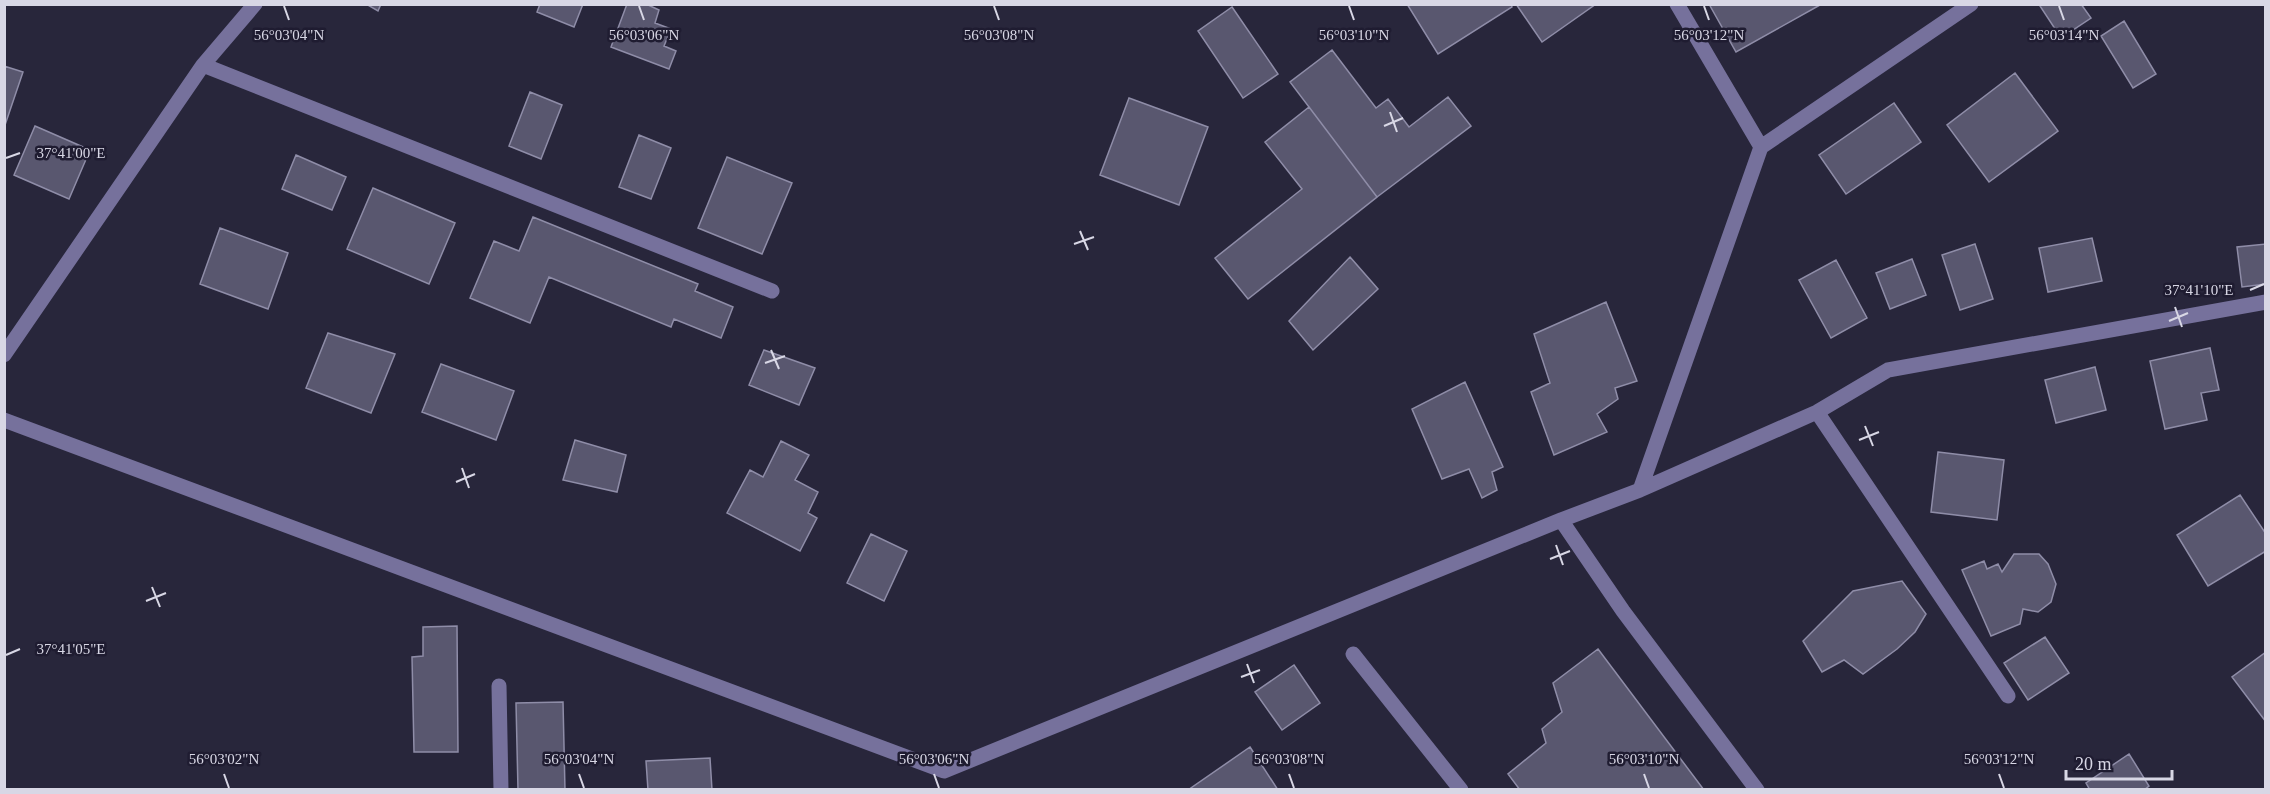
<svg xmlns="http://www.w3.org/2000/svg" width="2270" height="794" font-family="Georgia,serif">
<style>
.building{fill:#59576f;stroke:#8f8da8;stroke-width:1.5}
.lines{fill:none;stroke-linecap:round;stroke-linejoin:round}
.minor{stroke:#76719c;stroke-width:15}
.ticks{fill:none;stroke:#d8d7e5;stroke-width:2}
.ticks-label{font-size:15px;text-anchor:middle;fill:#d8d7e5;stroke:#1f1c31;stroke-width:5;stroke-linejoin:round;paint-order:stroke}
</style>
<rect width="100%" height="100%" fill="#28263b"/>
<path class="building" d="M366 4H381L378 11Z
M540 4H583L574 27 537 12Z
M627 4H646L659 10 655 23 671 29 664 46 676 51 669 69 611 47Z
M1407 4H1511L1512 7 1438 54Z
M1516 4H1596L1542 42Z
M1709 4H1820V5L1736 52Z
M2043 4H2081L2091 18 2061 38 2040 6Z
M1232 7 1278 74 1243 98 1198 31Z
M2124 21 2156 74 2133 88 2101 36Z
M1332 50 1376 108 1388 99 1409 127 1448 97 1471 126 1377 197 1290 82Z
M4 66 23 72 4 128Z
M2015 73 2058 131 1989 182 1947 125Z
M530 92 562 105 541 159 509 146Z
M1129 98 1208 127 1179 205 1100 175Z
M1894 103 1921 142 1846 194 1819 155Z
M1309 107 1377 197 1248 299 1215 258 1302 189 1265 142Z
M35 126 90 150 69 199 14 175Z
M639 135 671 148 651 199 619 187Z
M296 155 346 177 332 210 282 189Z
M727 157 792 183 762 254 698 228Z
M373 188 455 223 429 284 347 249Z
M533 217 698 284 695 291 733 307 721 338 674 319 671 327 549 277 530 323 470 298 494 241 519 251Z
M220 228 288 253 268 309 200 284Z
M2092 238 2102 281 2048 292 2039 248Z
M1975 244 1993 299 1960 310 1942 255Z
M2266 244V284L2242 287 2237 247Z
M1350 257 1378 289 1313 350 1289 321Z
M1912 259 1926 295 1890 309 1876 273Z
M1836 260 1867 318 1831 338 1799 280Z
M1606 302 1637 381 1615 388 1618 399 1597 414 1607 432 1554 455 1531 392 1550 383 1534 334Z
M328 333 395 354 371 413 306 388Z
M2210 348 2219 390 2201 393 2207 420 2165 429 2150 361Z
M764 350 815 368 799 405 749 385Z
M441 364 514 391 496 440 422 412Z
M2095 367 2106 410 2056 423 2045 380Z
M1465 382 1503 467 1492 472 1497 490 1482 498 1469 469 1442 479 1412 409Z
M575 440 626 455 617 492 563 480Z
M781 441 809 455 795 480 818 492 808 513 817 518 800 551 727 513 750 470 763 477Z
M1938 452 2004 460 1997 520 1931 512Z
M2240 495 2266 534V551L2208 586 2177 535Z
M871 534 907 551 884 601 847 583Z
M2014 554H2039L2048 564 2056 584 2051 602 2038 612 2023 609 2020 624 1991 636 1962 570 1984 561 1987 569 1998 564 2002 572Z
M1902 581 1926 614 1915 632 1897 649 1863 674 1844 660 1822 672 1803 641 1853 591Z
M457 626 458 752H414L412 657 423 656V627Z
M2045 637 2069 673 2028 700 2004 663Z
M1598 649 1704 790H1520L1508 774 1546 743 1542 729 1562 712 1553 683Z
M2266 652V722L2232 677Z
M1294 665 1320 703 1282 730 1255 692Z
M563 702 565 790H518L516 703Z
M1250 747 1278 790H1188Z
M2129 754 2149 786 2144 790H2090L2086 783Z
M710 758 712 790H648L646 761Z"/>
<g class="lines">
<path class="minor" d="M203 65 772 291
M1761 147 1971 4
M4 355 203 65 255 4
M1817 412 2008 696
M4 420 944 771 1561 520 1640 490 1817 412 1888 370 2266 302
M1640 490 1761 147 1677 4
M1561 520 1623 611 1757 790
M1353 654 1461 790
M499 686 501 790"/>
</g>
<path class="ticks" d="M284 6 289 20M639 6 644 20M994 6 999 20M1349 6 1354 20M1704 6 1709 20M2059 6 2064 20M1390 112 1397 132M1384 126 1403 118M6 158 20 153M1080 231 1088 250M1074 244 1094 237M2250 290 2264 284M2175 307 2182 327M2169 321 2188 313M771 350 779 369M765 363 785 356M1865 426 1873 446M1859 440 1879 432M462 468 469 488M456 482 475 474M1556 545 1563 565M1550 559 1570 551M152 587 160 607M146 601 166 593M6 655 20 649M1247 664 1254 683M1241 677 1260 670M224 774 229 788M579 774 584 788M934 774 939 788M1289 774 1294 788M1644 774 1649 788M1999 774 2004 788"/>
<g class="ticks-label">
<text x="289" y="40">56°03'04"N</text>
<text x="644" y="40">56°03'06"N</text>
<text x="999" y="40">56°03'08"N</text>
<text x="1354" y="40">56°03'10"N</text>
<text x="1709" y="40">56°03'12"N</text>
<text x="2064" y="40">56°03'14"N</text>
<text x="71" y="158">37°41'00"E</text>
<text x="2199" y="295">37°41'10"E</text>
<text x="71" y="654">37°41'05"E</text>
<text x="224" y="764">56°03'02"N</text>
<text x="579" y="764">56°03'04"N</text>
<text x="934" y="764">56°03'06"N</text>
<text x="1289" y="764">56°03'08"N</text>
<text x="1644" y="764">56°03'10"N</text>
<text x="1999" y="764">56°03'12"N</text>
</g>
<rect width="2270" height="794" fill="none" stroke="#d8d7e5" stroke-width="12"/>
<path d="M2066 770v9h106v-9" fill="none" stroke="#d8d7e5" stroke-width="3"/>
<text x="2075" y="770" font-size="18" fill="#d8d7e5" stroke="#1f1c31" stroke-width="4.5" paint-order="stroke">20 m</text>
</svg>
